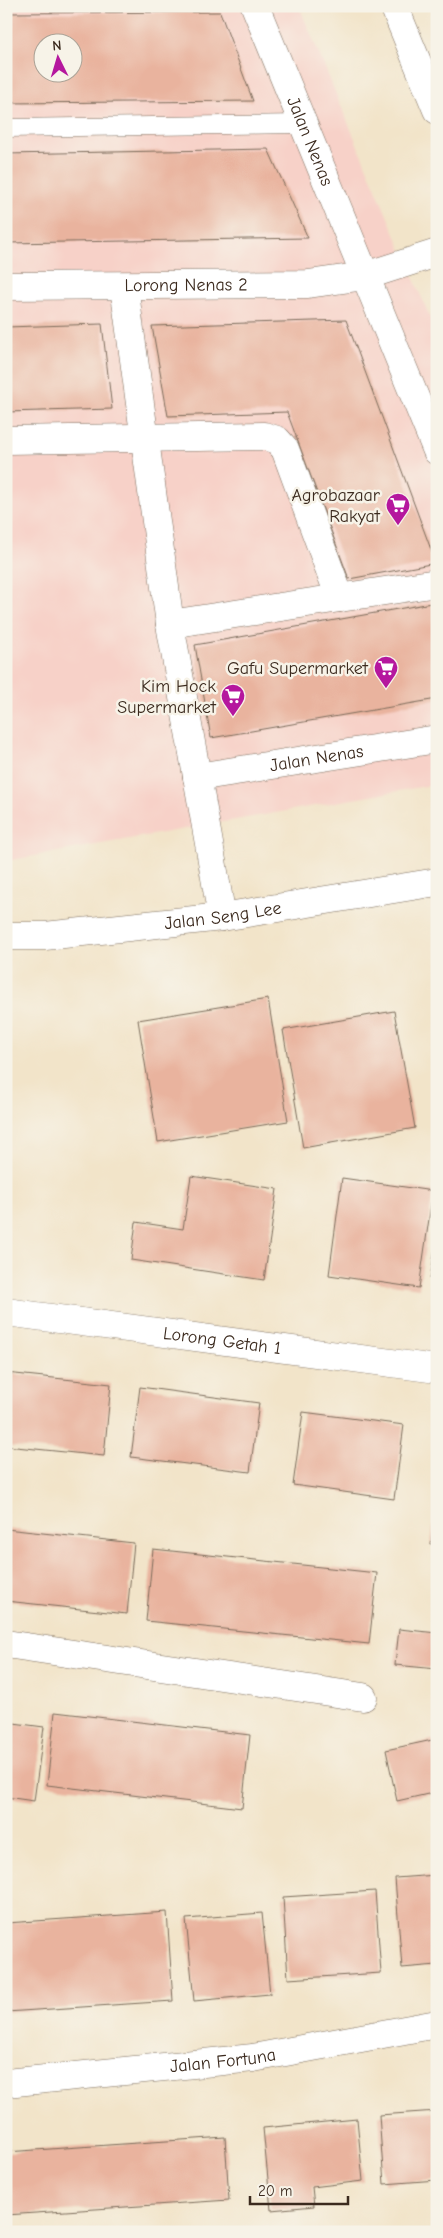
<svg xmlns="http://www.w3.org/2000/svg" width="443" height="2238" font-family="'Comic Neue',sans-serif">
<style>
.built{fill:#f7d1c8;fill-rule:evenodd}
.building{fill:#e9b39e;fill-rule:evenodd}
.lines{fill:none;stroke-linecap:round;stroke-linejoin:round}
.lane-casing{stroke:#7b6b5a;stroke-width:19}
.street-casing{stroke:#7b6b5a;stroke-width:29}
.lane{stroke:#fff;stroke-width:18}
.street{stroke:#fff;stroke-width:28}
.labels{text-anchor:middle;stroke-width:5;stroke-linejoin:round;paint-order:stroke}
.street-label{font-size:18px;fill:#3b2a1e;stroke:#f7f3e8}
.poi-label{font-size:18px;fill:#3b2a1e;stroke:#f7f3e8;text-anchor:end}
</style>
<rect width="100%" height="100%" fill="#f7f3e8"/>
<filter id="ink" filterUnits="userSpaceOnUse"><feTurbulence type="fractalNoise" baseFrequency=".02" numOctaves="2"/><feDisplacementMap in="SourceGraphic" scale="10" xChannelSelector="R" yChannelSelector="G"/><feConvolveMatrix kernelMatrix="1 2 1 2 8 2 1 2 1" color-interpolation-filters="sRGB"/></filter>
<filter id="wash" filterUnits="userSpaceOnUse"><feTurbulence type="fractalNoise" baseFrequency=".0096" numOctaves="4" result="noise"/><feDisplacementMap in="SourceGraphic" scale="20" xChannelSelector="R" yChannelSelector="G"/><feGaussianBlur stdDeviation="1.12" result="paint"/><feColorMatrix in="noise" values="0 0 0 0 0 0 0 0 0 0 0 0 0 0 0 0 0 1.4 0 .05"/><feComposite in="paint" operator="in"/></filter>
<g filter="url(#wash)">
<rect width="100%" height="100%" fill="#f2e4c9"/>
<path class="built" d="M6 6H299L437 334V784L6 861ZM42 42H72V72H42Z"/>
<g id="blocks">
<path class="building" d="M220 12 253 101 6 103V13ZM42 42H72V72H42Z
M268 149 308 238 6 243V154Z
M346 320 436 563 349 579 287 412 168 416 152 326Z
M102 324 112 409 6 412V327Z
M437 602V699L211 738 195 645Z
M268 999 288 1121 158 1142 138 1020Z
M394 1011 415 1128 303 1148 283 1030Z
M191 1176 277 1189 264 1280 131 1260 136 1222 183 1229Z
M342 1178 433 1191 419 1288 329 1275Z
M436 1241H437V1280L430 1279Z
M6 1373 111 1384 104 1456 6 1446Z
M140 1387 259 1403 250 1472 131 1457Z
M303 1412 404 1425 394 1499 293 1485Z
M436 1507H437V1544H431Z
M6 1529 134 1543 127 1614 6 1601Z
M153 1549 377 1573 369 1644 146 1621Z
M399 1629 437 1633V1669L395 1665Z
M55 1712 250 1735 242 1808 47 1785Z
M6 1722 44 1727 34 1801 6 1797Z
M437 1739V1792L397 1801 386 1750Z
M437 1875V1965L402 1968 395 1878Z
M375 1891 381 1973 288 1979 283 1897Z
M167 1912 173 2001 6 2012V1923Z
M262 1913 270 1994 194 2001 186 1919Z
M437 2111V2180L384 2184 379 2115Z
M357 2119 363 2181 312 2187 314 2206 271 2210 263 2128Z
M225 2137 229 2200 6 2215V2152Z"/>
</g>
</g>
<g filter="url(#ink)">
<use href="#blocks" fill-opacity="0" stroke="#7b6b5a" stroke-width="1"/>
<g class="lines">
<defs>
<path id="lane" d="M6 128 302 124"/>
<g id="street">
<path id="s1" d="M255 6 437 451"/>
<path d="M394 6 437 110"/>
<path id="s2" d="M6 286 308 284 365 276 437 253"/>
<path d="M124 286 170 624 222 917"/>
<path d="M6 440 264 436 277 440 285 449 340 598"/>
<path d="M170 624 437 583"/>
<path id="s3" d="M197 777 437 739"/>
<path id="s4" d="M6 936H45L222 917 437 882"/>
<path id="s5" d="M6 1312 437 1369"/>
<path d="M6 1644 363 1697"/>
<path id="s6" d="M6 2083 253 2058 437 2024"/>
</g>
</defs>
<use href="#lane" class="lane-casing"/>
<use href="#street" class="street-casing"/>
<use href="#lane" class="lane"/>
<use href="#street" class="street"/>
</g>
</g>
<defs>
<symbol id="supermarket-pin" viewBox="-11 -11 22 30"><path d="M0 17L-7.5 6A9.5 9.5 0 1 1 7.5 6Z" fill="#b5179e" stroke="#f7f3e8"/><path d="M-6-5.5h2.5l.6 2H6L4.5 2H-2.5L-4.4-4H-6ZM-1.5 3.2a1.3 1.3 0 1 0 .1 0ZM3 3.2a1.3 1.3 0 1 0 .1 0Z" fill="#fff"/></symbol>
</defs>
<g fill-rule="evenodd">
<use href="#supermarket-pin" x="384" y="491" width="28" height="38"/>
<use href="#supermarket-pin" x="372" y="654" width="28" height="38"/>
<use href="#supermarket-pin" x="219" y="682" width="28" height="38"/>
</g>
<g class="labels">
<g class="street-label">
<text dy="6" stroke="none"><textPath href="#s1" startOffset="146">Jalan Nenas</textPath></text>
<text dy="6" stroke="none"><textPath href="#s2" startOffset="180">Lorong Nenas 2</textPath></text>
<text dy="6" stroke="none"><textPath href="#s3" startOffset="121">Jalan Nenas</textPath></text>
<text dy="6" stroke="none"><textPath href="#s4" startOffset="218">Jalan Seng Lee</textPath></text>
<text dy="6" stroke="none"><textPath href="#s5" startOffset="218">Lorong Getah 1</textPath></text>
<text dy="6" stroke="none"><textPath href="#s6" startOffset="218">Jalan Fortuna</textPath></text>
</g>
<g class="poi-label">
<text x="380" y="501">Agrobazaar<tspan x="380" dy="21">Rakyat</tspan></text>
<text x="368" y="674">Gafu Supermarket</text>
<text x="216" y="692">Kim Hock<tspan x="216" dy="21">Supermarket</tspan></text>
</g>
</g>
<rect width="443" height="2238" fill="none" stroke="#f7f3e8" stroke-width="25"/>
<g transform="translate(58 58) rotate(355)"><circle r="24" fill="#f7f3e8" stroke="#aca397"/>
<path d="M0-4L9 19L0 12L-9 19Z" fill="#b5179e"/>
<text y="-8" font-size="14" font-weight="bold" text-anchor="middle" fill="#3b2a1e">N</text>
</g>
<path d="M250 2196v8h98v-8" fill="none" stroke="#3b2a1e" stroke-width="2.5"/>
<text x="258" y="2196" font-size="15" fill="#3b2a1e" stroke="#f7f3e8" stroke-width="4" paint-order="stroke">20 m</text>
</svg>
